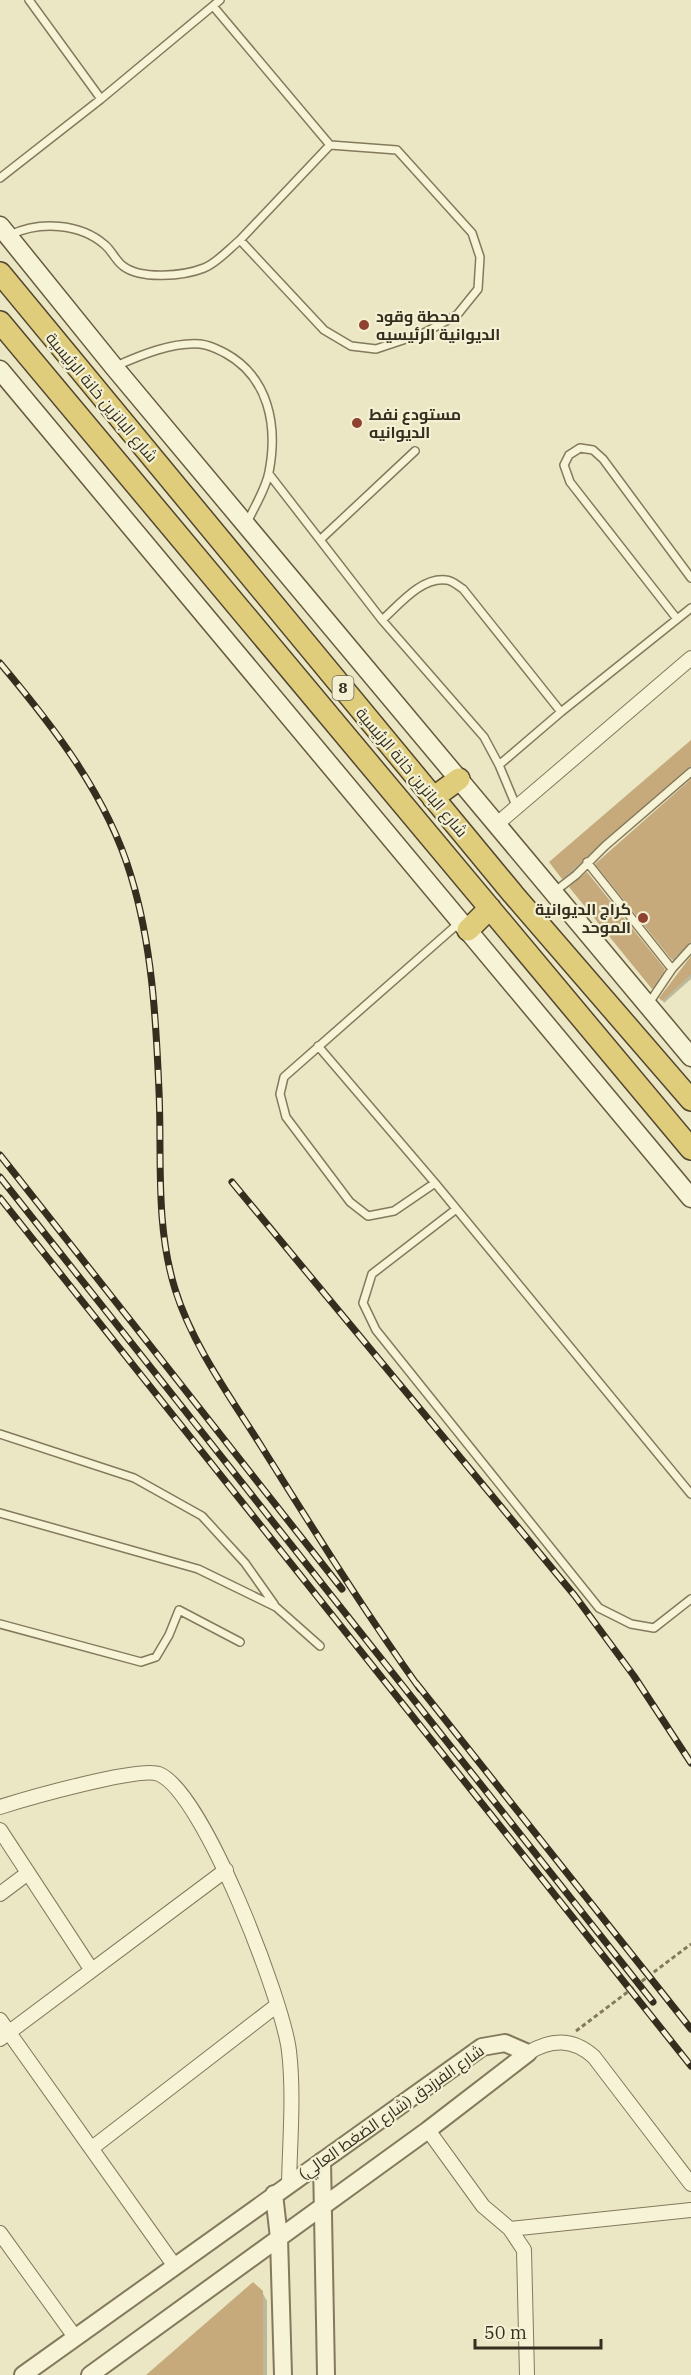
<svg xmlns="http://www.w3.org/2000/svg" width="691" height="2375" font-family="'IBM Plex Serif',Cairo,serif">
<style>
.shadow{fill:#0003}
.building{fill:#c6aa7c}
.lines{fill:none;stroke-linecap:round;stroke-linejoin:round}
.service-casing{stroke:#84795c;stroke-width:10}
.minor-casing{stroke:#84795c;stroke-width:16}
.tertiary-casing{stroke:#84795c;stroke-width:20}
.secondary-casing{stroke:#665a3f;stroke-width:21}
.trunk-casing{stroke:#524630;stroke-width:24}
.path{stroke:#84795c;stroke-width:3;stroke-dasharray:4.5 3;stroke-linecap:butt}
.service{stroke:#f6f3d6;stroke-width:7}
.minor{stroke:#f6f3d6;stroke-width:14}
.tertiary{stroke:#f6f3d6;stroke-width:16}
.secondary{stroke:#f6f3d6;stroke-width:18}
.trunk{stroke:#e0cd7c;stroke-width:21}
.rail-casing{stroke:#352e1f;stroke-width:7}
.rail{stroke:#f3f0d3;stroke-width:4.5;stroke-dasharray:14;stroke-linecap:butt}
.poi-dot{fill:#8f4230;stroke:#f3f0d3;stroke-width:2}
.labels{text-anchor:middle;stroke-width:4.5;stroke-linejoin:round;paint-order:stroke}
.shield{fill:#f3f0d3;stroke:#6e6855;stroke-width:1.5}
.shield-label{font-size:15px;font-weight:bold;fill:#352e1f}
.poi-label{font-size:16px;font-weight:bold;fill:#352e1f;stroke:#f3f0d3;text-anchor:start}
.street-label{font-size:16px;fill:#352e1f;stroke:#f3f0d3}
</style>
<rect width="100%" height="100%" fill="#ebe7c4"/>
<path class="shadow" d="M691 742V771L565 881 553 866Z
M691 781V946L675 963 599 868Z
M572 890 664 970 665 973 654 990Z
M691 960V979L664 1003 661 998Z
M262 2292 267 2301V2375H149Z"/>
<path class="building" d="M691 740V766L562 879 549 862Z
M691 779V942L672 960 595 864Z
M587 872 665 969 652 989 569 887Z
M691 956V974L662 1001 659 998Z
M253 2282 263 2291V2375H146Z"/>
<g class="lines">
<defs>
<path id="service" d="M29 0 101 99
M0 178 101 99 220 0
M10 235C40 221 80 223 105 245 112 251 116 261 123 266 141 280 184 276 204 268 217 263 229 249 240 240L324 330 351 346 376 349 424 333 457 315 478 289 480 257 472 233 397 150 330 145 213 6
M240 240 330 145
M116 366C141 355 172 342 200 344 210 345 217 349 225 353 269 377 278 426 269 472 266 489 254 507 247 523
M269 474 382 620 484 737 499 765 517 808
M321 539 415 451
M677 619 570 482 564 465 569 455 580 448 593 450 603 459 691 578
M382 620C399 605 421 577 446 580 452 580 458 586 463 589L561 712
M499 765 561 712 691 608
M587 862 672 969 649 1003
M554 892 576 875 605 846 691 772
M459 923 284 1077 280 1094 286 1117 350 1202 368 1216 394 1211 435 1183 691 1494
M672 969 691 948
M318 1046 435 1183
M455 1210 372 1274 363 1303 376 1330 599 1608 631 1624 654 1628 691 1599
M0 1434 134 1478 202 1516 245 1563 274 1604
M0 1513 198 1569 276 1607 320 1646
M0 1624 141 1662 156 1657 169 1635 179 1610 240 1642"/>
<path id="minor" d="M497 824 691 658
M0 1807C25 1799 140 1766 159 1774 204 1793 283 2001 289 2051 294 2094 290 2139 289 2183
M0 1830 91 1969
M0 1894 28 1873
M0 2020 174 2265
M0 2039 226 1870
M528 2053C551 2039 573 2038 594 2057L691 2184
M428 2130 483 2206 510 2229 524 2250 527 2375
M92 2148 276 2006
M510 2229 691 2210
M0 2233 75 2337"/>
<path id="tertiary" d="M322 2161 326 2375
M274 2194 279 2238 283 2375
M23 2375 482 2047 505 2043 528 2053 428 2130 90 2375"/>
<path id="secondary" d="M0 226 114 367 691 1057
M0 370 691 1198"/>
<path id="trunk" d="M0 273 513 894 691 1100
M0 322 691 1149
M433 798 459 779
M468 930 490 908"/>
</defs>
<use href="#service" class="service-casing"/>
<use href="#minor" class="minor-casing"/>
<use href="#tertiary" class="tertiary-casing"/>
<use href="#secondary" class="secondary-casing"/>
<use href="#trunk" class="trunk-casing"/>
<path class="path" d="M576 2031 691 1944"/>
<use href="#service" class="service"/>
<use href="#minor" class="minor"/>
<use href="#tertiary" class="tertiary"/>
<use href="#secondary" class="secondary"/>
<use href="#trunk" class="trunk"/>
<defs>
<path id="rail" d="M0 663C53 726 107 795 131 876 152 945 156 1019 159 1091 162 1158 155 1224 175 1289 193 1347 232 1399 263 1449 314 1530 364 1611 420 1689
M0 1155 342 1589
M0 1177 653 2002
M232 1182 575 1596 634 1676 691 1763
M0 1198 691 2066
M416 1683 691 2029"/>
</defs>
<use href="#rail" class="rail-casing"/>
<use href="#rail" class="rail"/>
</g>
<g class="poi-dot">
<circle cx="364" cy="325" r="6"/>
<circle cx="357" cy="423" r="6"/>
<circle cx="643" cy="918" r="6"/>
</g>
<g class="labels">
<rect class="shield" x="332.5" y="676" width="21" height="24" rx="4.5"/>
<g class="shield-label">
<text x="343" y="693">8</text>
</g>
<g class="poi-label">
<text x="376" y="322">محطة وقود<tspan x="376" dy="18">الديوانية الرئيسيه</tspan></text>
<text x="369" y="420">مستودع نفط<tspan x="369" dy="18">الديوانيه</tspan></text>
<text x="631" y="915" text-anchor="end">كراج الديوانية<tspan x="631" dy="18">الموحد</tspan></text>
</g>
<g class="street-label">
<text transform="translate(102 397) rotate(50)" y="6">شارع البانزين خانة الرئيسية</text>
<text transform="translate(412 772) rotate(50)" y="6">شارع البانزين خانة الرئيسية</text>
<text transform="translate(391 2112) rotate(-35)" y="6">شارع الفرزدق (شارع الضغط العالي)</text>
</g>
</g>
<path d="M475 2339v9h126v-9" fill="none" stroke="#352e1f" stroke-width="3"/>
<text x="484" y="2339" font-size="18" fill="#352e1f" stroke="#f3f0d3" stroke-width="4.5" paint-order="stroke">50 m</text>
</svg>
